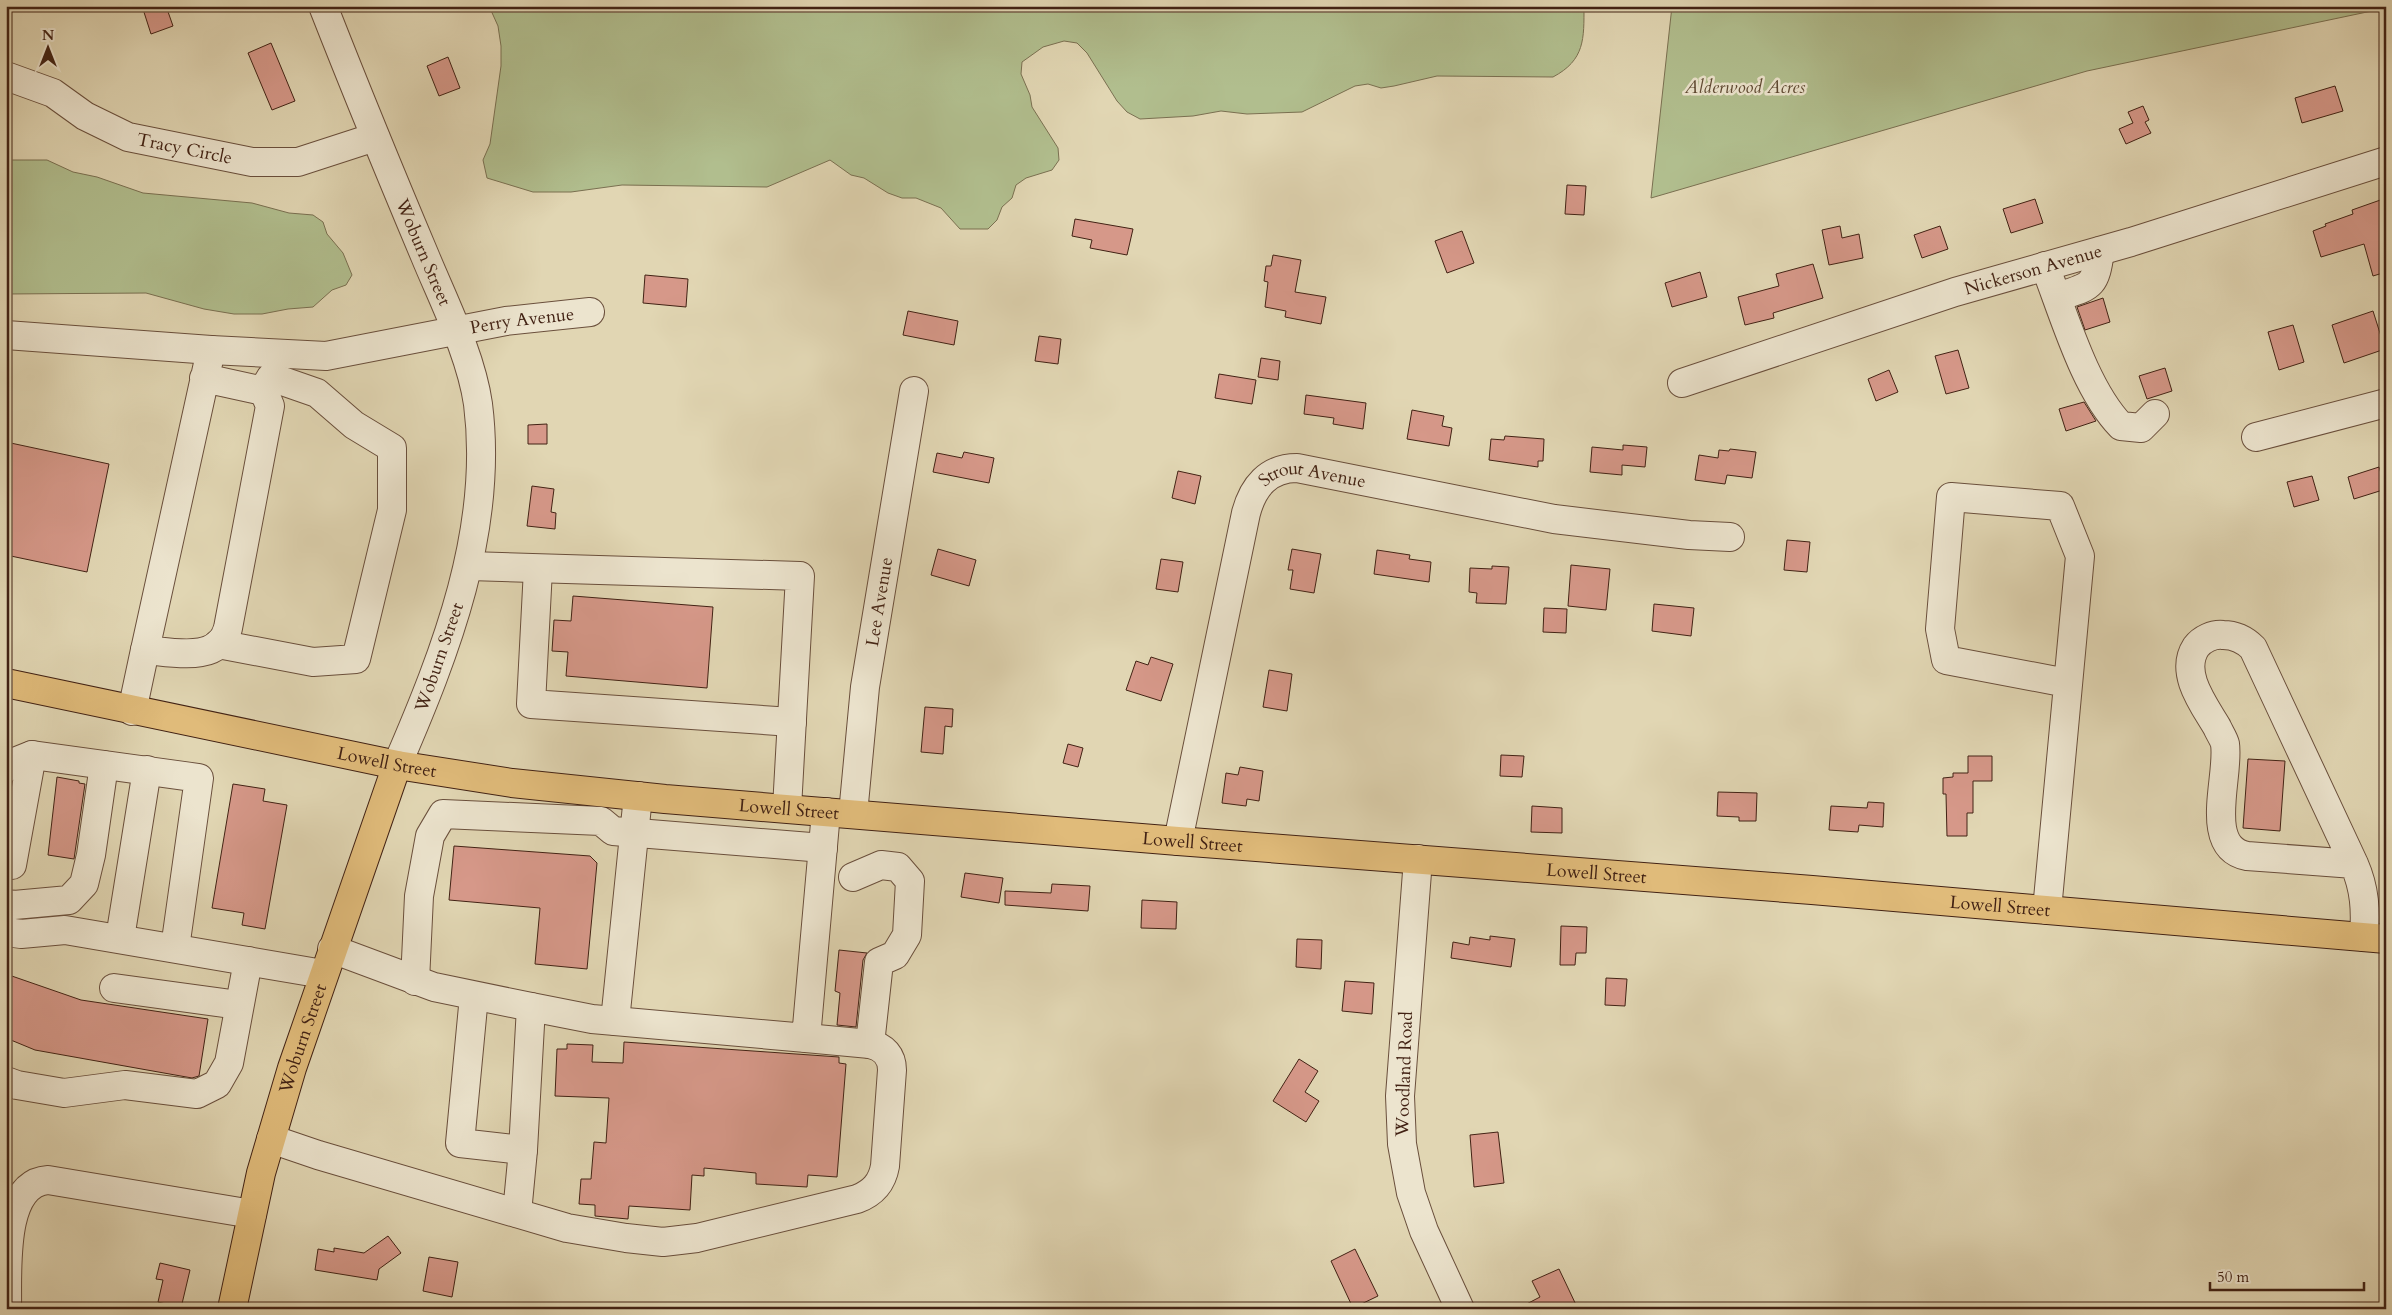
<svg xmlns="http://www.w3.org/2000/svg" width="2392" height="1315" font-family="Cardo,serif">
<style>
.green{fill:#b1be8e;stroke:#7a7051}
.building{fill:#d69889;stroke:#422214}
.lines{fill:none;stroke-linecap:round;stroke-linejoin:round}
.minor-casing{stroke:#6a4f3c;stroke-width:30}
.major-casing{stroke:#422214;stroke-width:30}
.minor{stroke:#ece4ce;stroke-width:28}
.major{stroke:#e0bb7a;stroke-width:28}
.labels{text-anchor:middle;stroke-width:5;stroke-linejoin:round;paint-order:stroke}
.park-label{font-size:18px;font-style:italic;fill:#5e4932;stroke:#ece4ce}
.street-label{font-size:18px;fill:#422214;stroke:#ece4ce}
</style>
<rect width="100%" height="100%" fill="#e1d6b3"/>
<filter id="stains"><feTurbulence type="fractalNoise" baseFrequency=".004" numOctaves="4"/><feColorMatrix values="0 0 0 0 .2 0 0 0 0 .09 0 0 0 0 .02 0 0 0 .5 -.17"/></filter>
<radialGradient id="worn" r=".72"><stop offset=".6" stop-color="#630" stop-opacity="0"/><stop offset="1" stop-color="#630" stop-opacity=".3"/></radialGradient>
<path class="green" d="M489 6H1584C1584 39 1585 60 1553 77L1437 76 1394 86 1381 88 1368 84 1355 86 1302 112 1247 114 1221 111 1193 116 1140 119 1127 112 1117 101 1087 53 1077 43 1064 41 1043 47 1022 62 1021 74 1030 95 1032 107 1058 148 1059 160 1052 170 1026 178 1016 185 1012 198 1002 207 997 220 988 229H960L941 208 916 198H902L888 193 864 178 851 175 830 160 767 187 622 185 571 192H533L487 178 483 160 490 144 501 66V46L498 26Z
M1672 6H2386V8L2087 71 1651 198Z
M6 160H47L73 172 97 177 143 193 252 203 289 213 313 215 323 222 327 234 343 253 352 275 346 285 332 290 313 307 288 309 262 314H234L204 309 146 293 6 294Z"/>
<path class="building" d="M142 6H166L173 26 151 34Z
M271 43 295 101 272 110 248 53Z
M448 57 460 88 439 96 427 66Z
M2335 86 2343 111 2302 123 2295 98Z
M2143 106 2149 120 2145 122 2151 133 2126 144 2119 129 2133 123 2128 112Z
M1567 185 1586 186 1584 215 1565 214Z
M2386 198V272L2373 276 2364 244 2321 257 2313 231 2326 226 2325 224 2353 214 2352 210Z
M2035 199 2043 223 2011 233 2003 209Z
M1075 219 1133 229 1127 255 1090 248 1092 240 1072 236Z
M1840 226 1842 238 1859 234 1863 258 1829 265 1822 230Z
M1940 226 1948 249 1922 258 1914 235Z
M1462 231 1474 263 1447 273 1435 241Z
M1273 255 1301 260 1295 292 1326 297 1321 324 1285 317 1286 311 1265 307 1268 282 1264 281 1266 266H1271Z
M1813 264 1823 298 1773 313 1774 318 1745 325 1738 297 1779 286 1776 274Z
M1700 272 1707 297 1672 307 1665 283Z
M645 275 688 279 686 307 643 303Z
M2103 298 2110 322 2085 330 2077 307Z
M908 311 958 321 954 345 903 335Z
M2373 311 2385 349 2344 363 2332 325Z
M2293 325 2304 362 2279 370 2268 332Z
M1039 336 1061 339 1058 364 1035 361Z
M1958 350 1969 388 1946 394 1935 356Z
M1261 358 1280 361 1278 380 1258 377Z
M2165 368 2172 391 2147 399 2139 376Z
M1889 370 1898 392 1876 401 1868 379Z
M1219 374 1256 380 1252 404 1215 398Z
M1306 395 1366 403 1363 429 1333 424 1334 418 1304 414Z
M2084 402 2096 421 2066 431 2059 409Z
M1412 410 1444 416 1442 426 1452 428 1449 446 1407 439Z
M547 424V444H528V425Z
M1505 436 1544 439 1543 461H1538V467L1489 460 1491 439 1504 440Z
M6 442 109 464 87 572 6 555Z
M1623 445 1647 447 1645 467 1622 465V475L1590 472 1592 447 1623 450Z
M1730 449 1756 452 1752 478 1727 475 1725 484 1695 480 1699 455 1718 458 1719 450 1729 451Z
M964 452 994 458 989 483 933 472 937 453 962 458Z
M2379 467 2386 489 2354 499 2348 477Z
M1178 471 1201 476 1195 504 1172 498Z
M2312 476 2319 500 2294 507 2287 482Z
M532 486 554 489 551 512 556 513 555 529 527 526Z
M1787 540 1810 542 1807 572 1784 570Z
M938 549 976 560 969 586 931 575Z
M1292 549 1321 554 1314 593 1290 589 1293 570H1288Z
M1377 550 1410 555 1409 559 1431 562 1429 582 1374 574Z
M1161 559 1183 562 1178 592 1156 589Z
M1571 565 1610 569 1606 610 1568 606Z
M1492 566 1509 567 1506 604 1476 603 1477 593 1469 592 1470 568 1492 569Z
M573 596 713 607 707 688 566 676 568 652 552 651 554 620 571 621Z
M1654 604 1694 608 1691 636 1652 631Z
M1544 608 1567 609 1566 633 1543 632Z
M1151 657 1173 664 1161 701 1126 690 1136 661 1148 665Z
M1269 670 1292 674 1287 711 1263 707Z
M925 707 953 709 952 727 945 726 943 754 921 752Z
M1068 744 1083 748 1078 767 1063 763Z
M1501 755 1524 756 1522 777 1500 776Z
M1968 756H1992V781H1973V813H1967V836H1947L1946 794H1943V778L1953 777V773H1968Z
M2248 759 2285 761 2280 831 2243 828Z
M1240 767 1263 771 1259 801 1247 799 1246 806 1222 803 1226 773 1238 775Z
M57 777 79 781V783L85 784 74 859 48 855Z
M233 784 265 789 263 801 287 805 265 929 242 925 244 913 212 908Z
M1718 792 1757 793 1756 821H1739V817L1717 816Z
M1868 802 1884 803 1883 827 1859 825 1858 832 1829 830 1831 806 1867 808Z
M1532 806 1562 808V833L1531 832Z
M454 846 590 856 597 863 587 969 535 964 540 908 449 900Z
M965 873 1003 878 999 903 961 897Z
M1052 884 1090 886 1088 911 1005 905V891L1051 893Z
M1142 900 1177 902 1176 929 1141 928Z
M1561 926 1587 927 1586 953H1576L1575 965H1560Z
M1490 936 1515 939 1511 967 1451 958 1453 942 1469 945 1470 937 1490 940Z
M1297 939 1322 940 1321 969 1296 967Z
M839 950 867 953 863 960 856 1027 837 1025 840 993 835 991Z
M6 974 81 1000 208 1019 199 1076 192 1078 35 1050 6 1038Z
M1606 978 1627 979 1625 1006 1605 1005Z
M1345 981 1374 983 1372 1014 1342 1011Z
M624 1042 839 1057V1063L846 1064 837 1177 808 1175 807 1187 756 1184V1173L704 1168V1176L692 1175 690 1210 629 1206 628 1219 595 1216V1205L579 1204 581 1179H591L594 1142 606 1143 609 1098 555 1096 557 1049H567V1044L593 1045 592 1062 623 1063Z
M1299 1059 1318 1071 1305 1092 1319 1101 1306 1122 1273 1101Z
M1498 1132 1504 1183 1474 1187 1470 1135Z
M388 1236 401 1253 379 1269 377 1280 315 1270 318 1249 334 1252V1248L364 1253Z
M1355 1249 1378 1296 1353 1308 1331 1261Z
M429 1257 458 1262 452 1297 423 1291Z
M160 1263 190 1270 181 1308 158 1302 163 1280 156 1279Z
M1559 1269 1578 1309H1517L1540 1297 1532 1281Z"/>
<g class="lines">
<defs>
<g id="minor">
<path id="s1" d="M323 6C356 90 390 173 425 256 444 302 471 355 478 404 494 529 446 652 397 765"/>
<path id="s2" d="M6 76 53 93 85 116 128 137 252 162H298L375 137"/>
<path d="M2045 266C2064 315 2085 389 2121 426L2141 428 2155 414"/>
<path d="M2057 297C2091 286 2095 288 2100 251"/>
<path id="s3" d="M6 335 211 350 326 356 506 321 590 312"/>
<path d="M204 378 259 390 265 394 270 406 228 628C219 664 172 652 145 650L211 350"/>
<path id="s4" d="M1682 383 1955 292 2131 242 2386 161"/>
<path d="M2256 437 2386 403"/>
<path d="M469 566 800 576 787 808"/>
<path d="M538 569 531 704 792 722"/>
<path d="M218 644 313 662 356 659 392 510V448L354 425 317 393 271 377 262 392"/>
<path d="M132 711 145 650"/>
<path d="M6 768 12 763 32 755 199 778 175 948"/>
<path id="s5" d="M853 814 865 687 914 391"/>
<path id="s6" d="M1178 841 1246 513C1253 487 1268 468 1297 468L1554 519 1689 535 1730 537"/>
<path d="M1418 859 1400 1096 1402 1144 1411 1193 1424 1231 1460 1309"/>
<path d="M2354 864 2247 856C2202 847 2230 776 2225 744 2224 739 2219 732 2217 727 2204 705 2179 673 2196 647 2202 639 2213 634 2223 635 2235 635 2244 639 2253 648L2354 864C2365 889 2366 911 2364 937"/>
<path d="M12 865 32 755"/>
<path d="M853 877 881 865 898 867 910 881 907 935 895 955 879 962 870 1044"/>
<path d="M6 904 14 905 69 900 84 884 91 855 104 765"/>
<path d="M2047 910 2080 556 2060 506 1951 497 1940 629 1946 660 2067 683"/>
<path d="M6 932 21 934 65 930 323 974"/>
<path d="M120 938 147 770"/>
<path d="M332 949 434 987 531 1007 592 1019 806 1038 826 812"/>
<path d="M415 981 419 896 430 836 443 814 601 821 613 831 823 848"/>
<path d="M114 988 239 1005"/>
<path d="M474 996 460 1143 523 1150 531 1007"/>
<path d="M615 1021 638 796"/>
<path d="M6 1081 17 1085 64 1093 125 1085 197 1094 217 1084 229 1063 248 961"/>
<path d="M271 1139 318 1155 567 1228 626 1238 663 1242 697 1238 857 1199C873 1193 882 1183 885 1166L892 1070C892 1056 884 1047 870 1044L806 1038"/>
<path d="M517 1213 523 1150"/>
<path d="M7 1309C8 1275 0 1183 48 1180L252 1214"/>
</g>
<g id="major">
<path id="s7" d="M6 683 397 765 512 783 665 799 1178 841 1812 890 2386 939"/>
<path id="s8" d="M232 1309 261 1173 292 1068 397 765"/>
</g>
</defs>
<use href="#minor" class="minor-casing"/>
<use href="#major" class="major-casing"/>
<use href="#minor" class="minor"/>
<use href="#major" class="major"/>
</g>
<g class="labels">
<g class="park-label">
<text x="1745" y="93">Alderwood Acres</text>
</g>
<g class="street-label">
<text dy="6" stroke="none"><textPath href="#s2" startOffset="195">Tracy Circle</textPath></text>
<text dy="6" stroke="none"><textPath href="#s1" startOffset="266">Woburn Street</textPath></text>
<text dy="6" stroke="none"><textPath href="#s4" startOffset="369">Nickerson Avenue</textPath></text>
<text dy="6" stroke="none"><textPath href="#s3" startOffset="520">Perry Avenue</textPath></text>
<text dy="6" stroke="none"><textPath href="#s6" startOffset="424">Strout Avenue</textPath></text>
<text dy="6" stroke="none"><textPath href="#s5" startOffset="214">Lee Avenue</textPath></text>
<text transform="translate(439 657) rotate(-71)" y="6">Woburn Street</text>
<text dy="6" stroke="none"><textPath href="#s7" startOffset="389">Lowell Street</textPath></text>
<text dy="6" stroke="none"><textPath href="#s7" startOffset="794">Lowell Street</textPath></text>
<text dy="6" stroke="none"><textPath href="#s7" startOffset="1199">Lowell Street</textPath></text>
<text dy="6" stroke="none"><textPath href="#s7" startOffset="1604">Lowell Street</textPath></text>
<text dy="6" stroke="none"><textPath href="#s7" startOffset="2009">Lowell Street</textPath></text>
<text dy="6" stroke="none"><textPath href="#s8" startOffset="280">Woburn Street</textPath></text>
<text transform="translate(1404 1074) rotate(-88)" y="6">Woodland Road</text>
</g>
</g>
<rect width="2392" height="1315" fill="none" stroke="#e1d6b3" stroke-width="25"/>
<rect x="8" y="8" width="2377" height="1300" fill="none" stroke="#422214" stroke-width="2.5"/>
<rect x="12" y="12" width="2367" height="1290" fill="none" stroke="#422214"/>
<g transform="translate(48 48)" stroke="#ece4ce" stroke-width="4" paint-order="stroke">
<path d="M0-4L9 19L0 12L-9 19Z" fill="#422214"/>
<text y="-8" font-size="14" font-weight="bold" text-anchor="middle" fill="#422214">N</text>
</g>
<path d="M2210 1282v8h154v-8" fill="none" stroke="#422214" stroke-width="2.5"/>
<text x="2217" y="1282" font-size="15" fill="#422214" stroke="#ece4ce" stroke-width="4" paint-order="stroke">50 m</text>
<rect width="100%" height="100%" filter="url(#stains)"/>
<rect width="100%" height="100%" fill="url(#worn)"/>
</svg>
